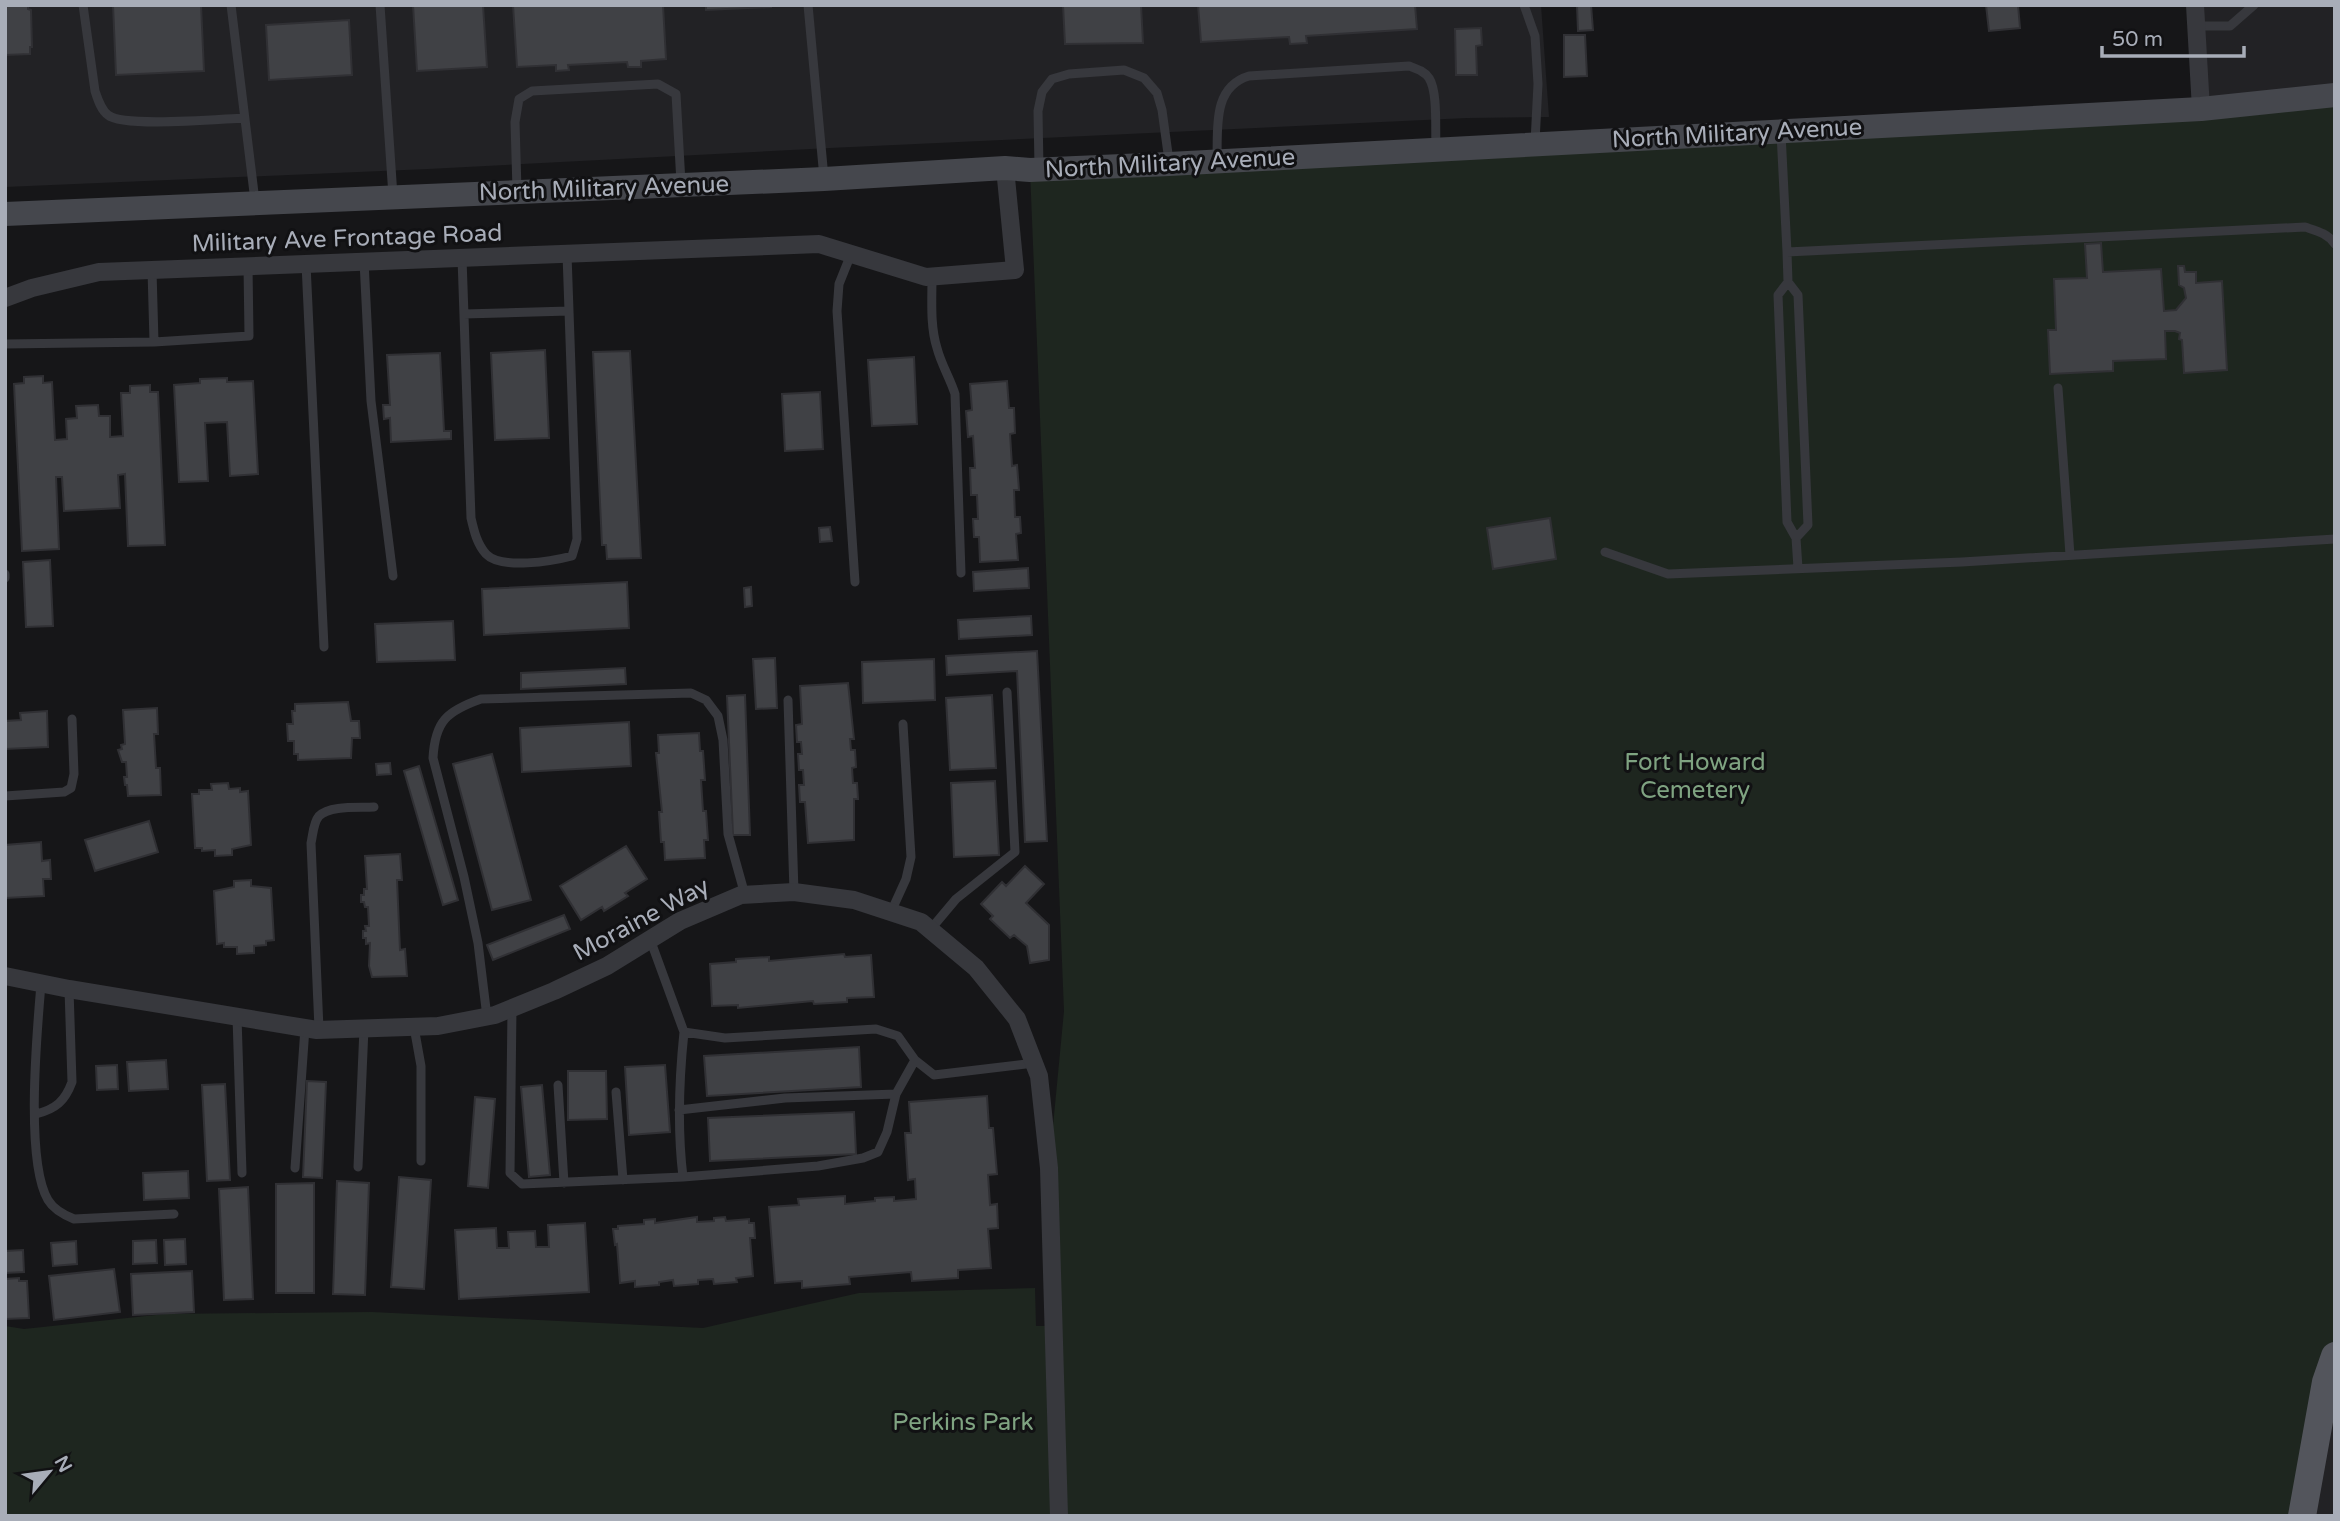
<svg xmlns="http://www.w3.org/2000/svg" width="2340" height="1521" font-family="'Varela Round',sans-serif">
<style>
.built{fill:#222225}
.green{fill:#1e261f}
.building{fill:#404145;stroke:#303034;stroke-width:2}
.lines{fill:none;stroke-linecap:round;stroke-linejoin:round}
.service{stroke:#37383d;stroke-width:9}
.minor{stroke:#37383d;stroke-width:18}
.secondary{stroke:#45474d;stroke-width:24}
.primary{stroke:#53555c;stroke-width:28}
.labels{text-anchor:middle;stroke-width:6;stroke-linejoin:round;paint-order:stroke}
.street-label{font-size:24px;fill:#a8adb8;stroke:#111113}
.park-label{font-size:24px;fill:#7fa381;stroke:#111113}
</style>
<rect width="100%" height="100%" fill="#161618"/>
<path class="built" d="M5 5H1541L1549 117 1467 118 830 148 428 169 5 187Z
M2195 5H2335V95L2201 109Z
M2335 1356V1516H2295Z"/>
<path class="green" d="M2335 95V1356L2295 1516H5V1326L24 1329 165 1314 372 1312 703 1328 859 1293 1035 1288 1036 1326H1053L1049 1168 1064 1011 1030 170Z"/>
<path class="building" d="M5 5H28V9L31 10 32 47H30V54L5 55Z
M113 5H201L204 71 116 75Z
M413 5H483L487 67 417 71Z
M513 5H663L666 59 641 61V67H628L627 62 568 65 569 70 556 71V65L517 67Z
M706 5H771V7L706 10Z
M1063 5H1141L1143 43 1065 44Z
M1198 5H1415L1417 29 1306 36 1307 43 1290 44 1289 37 1201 42Z
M1577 5H1591L1593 30 1578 31Z
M1986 5H2018L2020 28 1989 31Z
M349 20 352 75 269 80 266 25Z
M1481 28 1482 45 1476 46 1477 75H1456L1455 29Z
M1564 35H1585L1587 76 1564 77Z
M2101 243 2103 272 2161 269 2164 311 2176 310 2186 298 2184 288 2179 285 2178 266H2184L2185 272H2196V283L2222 281 2227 370 2184 373 2182 340 2179 339 2180 333 2175 331H2165L2166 359 2113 361V371L2050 374 2048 330H2056L2054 279 2087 278 2085 244Z
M545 350 549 438 495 440 491 353Z
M630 351 641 558 607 559 606 545H602L593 352Z
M440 353 444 431H451V439L391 442 390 418 384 419 383 405H390L387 355Z
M914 357 917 424 872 426 868 360Z
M43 376V383L52 382 55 440 67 439 66 419 77 418 76 406 98 405 99 416H110V437L123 436 121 393H130V386L150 385V392H158L165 545 128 546 125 474 118 475 120 508 64 511 62 477H56L59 549 22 551 14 384 24 383V377Z
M227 378V382L253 381 258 474 230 476 227 422 205 423 208 481 179 482 174 385 200 383V379Z
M1007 381 1009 408H1014L1015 433 1010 434 1012 466 1017 465 1019 490H1014L1015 517H1020L1021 533 1016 534 1018 560 980 562 979 537H974L973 519H978L977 495H971L970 468H975L973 436 968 437 966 411 972 410 970 384Z
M820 392 823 449 785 451 782 394Z
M1550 518 1556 559 1493 569 1487 528Z
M830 527 832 541 820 542 819 528Z
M50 560 53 626 26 627 23 562Z
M1028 568 1029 588 974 591 973 572Z
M627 582 629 628 484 635 482 589Z
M751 587 752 606 745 607 744 588Z
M1031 616 1032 635 959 639 958 620Z
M453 621 455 660 377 662 375 624Z
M1037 651 1047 841 1025 842 1017 671 947 675 946 656Z
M775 658 777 708 756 709 753 659Z
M934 659 935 700 863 703 862 662Z
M625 668 626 684 521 689V673Z
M848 683 854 739H850L851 750H855L856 767 852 768 853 783H857L858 799H854V840L808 843 805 802H800L799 785H804L803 770H799L798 754H802L801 742H797L796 725 802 724 800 686Z
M745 695 750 835H733L727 696Z
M992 695 996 768 950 770 946 698Z
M348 702 351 721H359L360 738H352L351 758 298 760V754H294V741H288L287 724H293L292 711H295V704Z
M157 708 158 734H154L156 768H160L161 795 128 796 127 785H125L124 777H127L126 762H122L118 750 122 749 121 745 125 744 123 710Z
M47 711 48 747 5 749V721L21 720 20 713Z
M629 722 631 766 522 772 520 728Z
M699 733 700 751H703L705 780H701L703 811H706L708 840H704L705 858 665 860 664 842H661L659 812H662L656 753H659L658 735Z
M492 754 531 900 492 910 453 764Z
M390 763 391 774 377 775 376 764Z
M419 766 458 900 443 905 404 771Z
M995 781 999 855 954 857 951 783Z
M228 783 229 789 240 788V792L248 791 251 845 232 849V855L215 856V850L202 851V848H195L192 794H199V790H212L211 784Z
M149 821 158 852 95 871 85 840Z
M41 842 42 861 50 860 51 879H43L44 896 5 898V845Z
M626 846 647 879 625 893 628 896 604 911 602 907 581 920 560 886Z
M400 854 402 880H397L400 950 405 949 407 976 372 977 369 966 370 943 366 944V938H363V931H366L365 926H369L368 907H365L364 902H361V895H364V889H367L365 856Z
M1025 866 1044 884 1026 903 1049 925V960L1030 963 1027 946 1014 935 1010 938 990 919 993 916 981 904 1002 882 1006 886Z
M251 880V886L271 888 274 940 266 941V945L254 946V953L237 954V947H224V943L217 944 214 891 234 887V881Z
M564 915 570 929 493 960 487 945Z
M844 954 845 957 871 955 874 997 847 998V1002L814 1004 813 1001 738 1008V1005L712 1006 710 964 736 962V959L769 957V961Z
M859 1047 861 1087 707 1096 704 1056Z
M166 1060 168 1089 129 1091 127 1062Z
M117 1065 118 1089 97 1090 96 1066Z
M665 1065 670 1132 629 1135 625 1067Z
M568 1071H606L607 1119 568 1120Z
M307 1081 326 1082 322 1178 303 1177Z
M225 1084 230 1180 207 1181 202 1085Z
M542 1085 550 1175 529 1177 521 1087Z
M987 1096 989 1128H993L997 1174 988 1175 990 1205 997 1204 998 1228 988 1229 991 1268 958 1270V1278L912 1281 911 1272 849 1277 850 1284 802 1288V1281L775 1283 769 1207 799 1205 798 1199 845 1196V1204L875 1201V1198L894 1197V1201L916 1199 915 1179 908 1180 905 1133H911L909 1102Z
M475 1097 495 1099 488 1188 468 1186Z
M854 1112 856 1154 710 1161 708 1118Z
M188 1171 189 1198 144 1200 143 1173Z
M399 1177 431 1180 424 1289 391 1287Z
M337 1181 369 1183 365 1295 333 1294Z
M314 1183V1293H276V1184Z
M248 1187 253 1299 224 1300 219 1189Z
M697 1217V1222L714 1221V1218L725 1217 726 1221 749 1219V1223H754L755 1238H750L753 1276 736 1278 737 1282 714 1284 713 1279 698 1280V1284L674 1286 673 1280 659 1282V1285L635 1287V1281L620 1283 617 1244 615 1245 613 1229H618V1226L644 1224V1220L655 1219V1223Z
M585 1223 589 1292 459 1299 455 1230 496 1228 497 1248H509L508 1232 535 1231 536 1247H549L548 1225Z
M185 1239 186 1264 165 1265 164 1240Z
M156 1240 157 1263 133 1264V1241Z
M76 1241 77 1264 53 1266 51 1243Z
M23 1250 24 1272 5 1273V1251Z
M114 1269 120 1312 54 1320 49 1276Z
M192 1271 194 1312 133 1315 131 1274Z
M19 1278V1281H27L29 1318 5 1319V1279Z"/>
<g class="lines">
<path class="service" d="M83 5 95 91C98 100 101 110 108 115 123 128 219 119 244 118
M231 5 255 201
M380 5 393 196
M808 5 824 178
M1524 5 1535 36 1538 84 1535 142
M2196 26H2230L2254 5
M1781 133 1787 252 2305 227C2317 231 2327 233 2335 244
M1217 160C1218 129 1212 87 1249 76L1409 66C1417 69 1424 71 1429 78 1438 92 1435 129 1436 147
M1039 168 1038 111 1042 92 1052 79 1069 74 1124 70 1144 78 1157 93 1162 110 1169 161
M517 190 515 122 519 99 532 91 658 84 676 94 681 183
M1787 252 1788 282 1798 295 1808 525 1796 538
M851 254 839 284 837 311 855 582
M462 258 471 518C474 531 477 544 486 554 501 570 553 561 572 556L577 539 567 254
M364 261 371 401 393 576
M306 264 324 647
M152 270 154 342 249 336 248 266
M932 277C932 300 930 326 937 348 941 364 950 378 955 394L961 573
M1788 282 1778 295 1787 522 1796 538 1798 568
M464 314 569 311
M5 344 154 342
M2058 388 2070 555
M1605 552 1668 574 1962 562 2335 539
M5 574V578
M788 700 794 892
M5 796 64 792 71 788 74 774 72 719
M891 912 906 879 911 857 903 724
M930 930 956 899 1015 852 1007 692
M650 939 684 1032 725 1038 876 1029 898 1036 915 1060 934 1075 1034 1063
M41 984C37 1032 25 1161 48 1200 54 1210 64 1215 74 1219L174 1214
M512 1008 510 1173 522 1184 683 1177
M237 1017 242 1173
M487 1017 478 943 464 877 433 758C435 721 447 711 481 699L691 693 706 700 718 716 723 740 728 834 745 895
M414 1027 421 1066V1161
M319 1029 311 843C313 835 313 823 319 816 330 805 359 808 374 807
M684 1032C679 1080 677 1128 683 1177L818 1166 863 1158 878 1152 887 1132 896 1094 915 1060
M558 1085 564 1183
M616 1092 623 1180
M679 1110 785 1098 896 1094
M36 1114C56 1109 65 1101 72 1082L69 989
M358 1167 364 1028
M295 1168 305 1028"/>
<path class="minor" d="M2195 5 2201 109
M5 298 32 288 99 272 819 244 926 277 1015 270 1005 168
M5 976 69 989 317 1030 438 1026 495 1015 554 991 607 966 680 921 741 895 794 892 854 900 921 922 976 968 1017 1019 1039 1076 1049 1168 1059 1516"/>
<path class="secondary" d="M5 214 824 179 1005 168 1030 170 1169 164 2201 109 2335 95"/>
<path class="primary" d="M2302 1516 2326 1382 2335 1356"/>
</g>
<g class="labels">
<g class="street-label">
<text transform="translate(1737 133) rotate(-3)" y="8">North Military Avenue</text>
<text transform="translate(1170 163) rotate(-3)" y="8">North Military Avenue</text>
<text transform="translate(604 188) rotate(-2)" y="8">North Military Avenue</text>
<text transform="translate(347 238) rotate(-2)" y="8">Military Ave Frontage Road</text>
<text transform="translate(641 919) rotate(-28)" y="8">Moraine Way</text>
</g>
<g class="park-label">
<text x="1695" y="770">Fort Howard<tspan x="1695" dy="28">Cemetery</tspan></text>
<text x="963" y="1430">Perkins Park</text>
</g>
</g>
<rect width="2340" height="1521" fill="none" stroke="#a8adb8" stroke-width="14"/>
<g transform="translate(49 1472) rotate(61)" stroke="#111113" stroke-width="5" paint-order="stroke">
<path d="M0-5L12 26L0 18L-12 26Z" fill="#a8adb8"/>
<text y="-10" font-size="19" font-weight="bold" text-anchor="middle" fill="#a8adb8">N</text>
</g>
<path d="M2102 46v10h142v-10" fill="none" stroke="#a8adb8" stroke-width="3.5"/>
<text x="2112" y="46" font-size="21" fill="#a8adb8" stroke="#111113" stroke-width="5" paint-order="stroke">50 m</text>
</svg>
